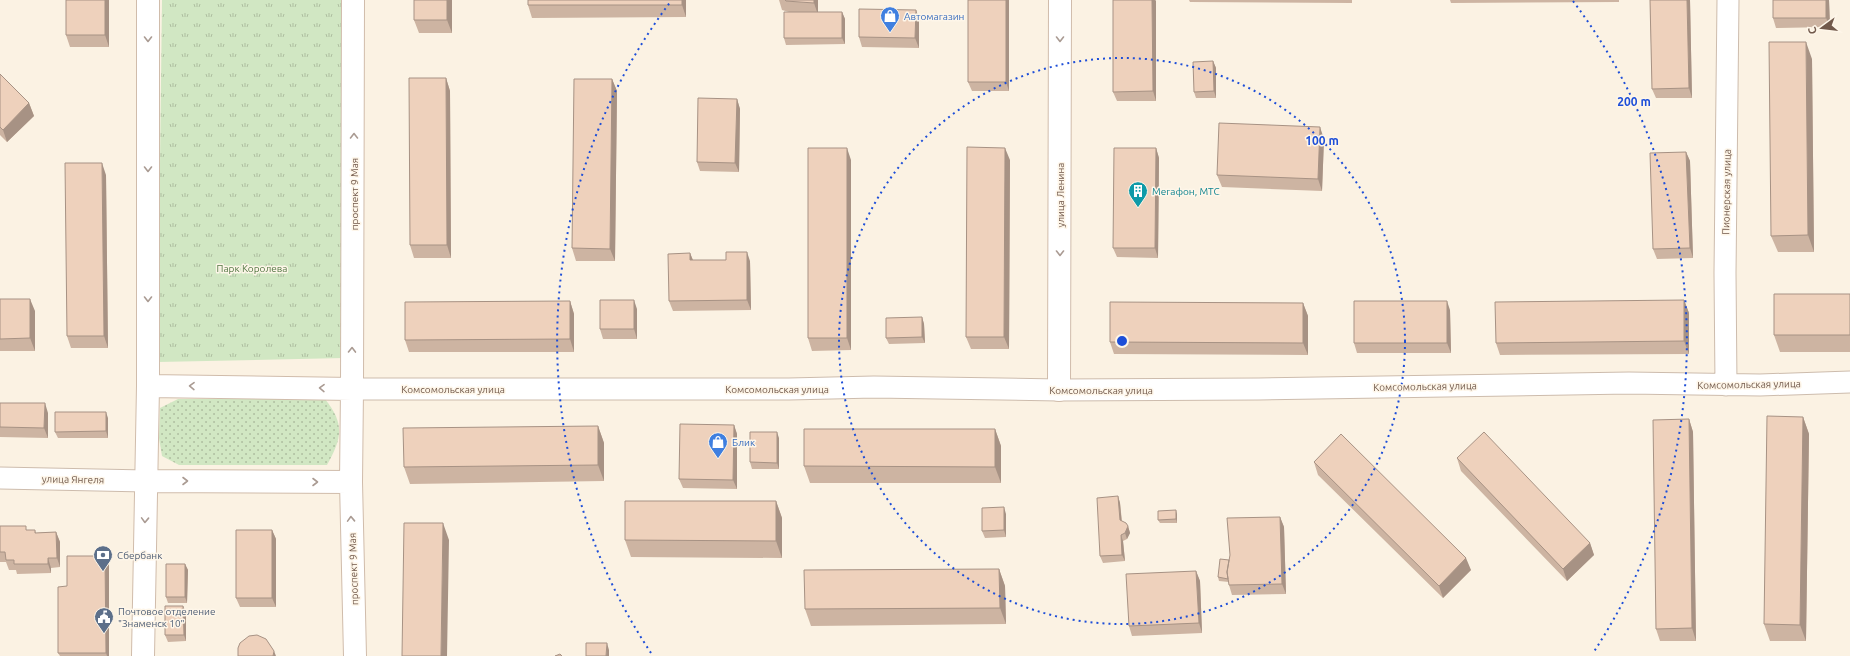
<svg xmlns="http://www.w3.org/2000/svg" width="1850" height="656" font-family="Ubuntu,sans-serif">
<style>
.grass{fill:url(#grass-dots)}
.park{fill:url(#park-tufts)}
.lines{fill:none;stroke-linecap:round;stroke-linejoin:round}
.street-casing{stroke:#cdbcad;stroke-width:23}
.secondary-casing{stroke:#d0bcab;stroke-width:24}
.street{stroke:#fff;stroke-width:21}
.secondary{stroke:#fff;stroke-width:22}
.wall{fill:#cdb4a2}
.shaded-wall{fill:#a79284}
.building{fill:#eed1bc;stroke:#a79284}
.oneway{stroke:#aa9b93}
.ring{fill:none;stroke:#1d4ed8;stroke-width:2;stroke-dasharray:2 4}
.labels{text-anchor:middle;stroke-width:3;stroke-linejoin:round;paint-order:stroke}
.shop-label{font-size:10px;fill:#366cbe;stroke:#fef6e9;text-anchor:start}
.culture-label{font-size:10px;fill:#0d838f;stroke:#fef6e9;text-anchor:start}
.street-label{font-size:10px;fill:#71594b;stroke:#fef6e9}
.park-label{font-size:10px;fill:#527743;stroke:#fef6e9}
.service-label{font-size:10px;fill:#4e5e75;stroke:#fef6e9;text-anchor:start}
.centre{fill:#1d4ed8;stroke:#fef6e9;stroke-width:2}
.ring-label{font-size:12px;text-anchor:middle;font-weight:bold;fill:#1d4ed8;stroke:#fef6e9;stroke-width:3;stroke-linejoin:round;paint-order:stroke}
</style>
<defs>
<pattern id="grass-dots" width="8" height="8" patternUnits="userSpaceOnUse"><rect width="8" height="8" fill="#d1e7c3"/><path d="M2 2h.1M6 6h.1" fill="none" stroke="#aebea0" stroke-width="1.8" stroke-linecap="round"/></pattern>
<pattern id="park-tufts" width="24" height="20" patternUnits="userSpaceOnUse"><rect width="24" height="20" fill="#d1e7c3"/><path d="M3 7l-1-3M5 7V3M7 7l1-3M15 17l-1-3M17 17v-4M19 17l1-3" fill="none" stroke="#aebea0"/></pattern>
</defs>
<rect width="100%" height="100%" fill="#fbf2e3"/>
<path class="grass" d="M178 399H325C345 424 342 438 327 465H179L162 456 159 438 160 408Z"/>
<path class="park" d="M162 0H341L344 358 158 362 157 197 160 199 159 165 160 164Z"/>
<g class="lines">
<defs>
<path id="street" d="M1726 385 1725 273 1728 0
M352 389H789L874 387 1059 390 1259 389 1629 383 1760 385 1850 382
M0 478 146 481"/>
<path id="secondary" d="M148 386V0
M352 389 353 0
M1059 390 1060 0
M351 482 355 656
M143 656 148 386 352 389 351 482 146 481"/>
</defs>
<use href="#street" class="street-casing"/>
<use href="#secondary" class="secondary-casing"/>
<use href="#street" class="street"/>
<use href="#secondary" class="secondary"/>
</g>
<path class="wall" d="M66 0H109V47H70L66 35Z
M452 0V33H419L414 20Z
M686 0V17L532 18 528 5Z
M779 0H818V12H842L845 19V44L786 45 784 38 789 12 782 10Z
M1009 0V91H972L968 82Z
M1152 0H1155L1156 1V101H1117L1113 92Z
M1189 0H1352V3L1190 2Z
M1450 0H1619V2L1451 3Z
M1650 0H1690L1692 98H1656L1652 89Z
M1773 0H1829L1830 27 1776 28 1773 18Z
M916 10 919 19V48L862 47 859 37Z
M1812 59 1814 252H1778L1771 236Z
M1213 61 1216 68V98H1196L1194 92Z
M0 74 29 103 34 116 7 142 0 135Z
M446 78 450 91 451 258H414L410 245Z
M612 79 617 91 615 261H576L572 248Z
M737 99 740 109 739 172 700 171 697 162Z
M1324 139 1322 191 1222 187 1217 175Z
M1156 148 1159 158 1158 258 1117 257 1113 248Z
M1686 152 1690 161 1693 258 1657 259 1653 249Z
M851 160V350L812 351 808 338Z
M1010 160 1009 349H971L966 337Z
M106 175 108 348H71L67 336Z
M690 253 693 260H726L750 261 751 310 673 311 669 301Z
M1850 294V352H1780L1774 335Z
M0 299 35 311V351H0Z
M1684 300 1689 313V354L1500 355 1496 343Z
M570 301 574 314V352H409L405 340Z
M1303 303 1308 316V355L1114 354 1110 342Z
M637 309V339H603L600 329Z
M1450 310 1451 353H1357L1354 343Z
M922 317 924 324 925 343 889 344 886 338Z
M0 403 48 413V438L0 437Z
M1803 417 1809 434 1806 641H1770L1764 624Z
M108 418V438H58L55 432Z
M1689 419 1693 432 1696 641H1660L1656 629Z
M734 425 737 434V489L683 488 679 479Z
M598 426 604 443V481L410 484 404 467Z
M995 429 1001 446V483H810L804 466Z
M779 438V469H752L750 462Z
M1457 458 1590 543 1594 555 1567 581 1461 471Z
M1314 462 1471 570 1443 598 1318 475Z
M1118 496 1120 503 1122 521 1128 526 1130 533 1127 539 1123 541 1125 561 1103 563 1100 556Z
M776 501 782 518V558L631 557 625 540Z
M1006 514V537L985 538 982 531Z
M1177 514V523H1160L1158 520Z
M1280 517 1284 527 1286 594 1232 595 1229 585V582L1219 581 1218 577 1229 560Z
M0 526 27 530H35L36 533 56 532 60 542V567L51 568V573L17 574 16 570H9L6 562H0Z
M272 530 276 539V607H240L236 598Z
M105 556 109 566V656H60L58 653 67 586Z
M185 564 188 570 187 603H168L166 597Z
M999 569 1005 586 1006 624 811 626 805 609Z
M1196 571 1200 581 1202 633 1132 636 1129 626Z
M183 606 186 613V641L168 642 165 635Z"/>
<path class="shaded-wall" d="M105 0H109V47L105 35Z
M447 0H452V33L447 20Z
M682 0H686V17L682 5Z
M814 0H818V15L814 3Z
M1006 0H1009V91L1006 82Z
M1152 0H1155L1156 1V101L1153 91Z
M1687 0H1690L1692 98 1689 88Z
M1826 0H1829L1830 27 1826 18Z
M916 10 919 19V48L915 38Z
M842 12 845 19V44L842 38Z
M1806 42 1812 59 1814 252 1808 235Z
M1213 61 1216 68V98L1214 91Z
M446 78 450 91 451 258 447 245Z
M612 79 617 91 615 261 610 249Z
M737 99 740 109 739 172 735 163Z
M29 103 34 116 7 142 3 130Z
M1320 127 1324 139 1322 191 1318 179Z
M847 148 851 160V350L847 338Z
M1005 148 1010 160 1009 349 1004 337Z
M1156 148 1159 158 1158 258 1155 248Z
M1686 152 1690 161 1693 258 1690 248Z
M102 163 106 175 108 348 104 336Z
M747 252 750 261 751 310 747 300Z
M690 253 694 263 690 260Z
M30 299 35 311V351L30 338Z
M634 300 637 309V339L634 329Z
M1684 300 1689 313V354L1684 341Z
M570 301 574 314V352L570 339Z
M1447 301 1450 310 1451 353 1447 343Z
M1303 303 1308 316V355L1303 343Z
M922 317 924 324 925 343 922 337Z
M45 403 48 413V438L44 428Z
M106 412 108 418V438L106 431Z
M1803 417 1809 434 1806 641 1800 625Z
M1689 419 1693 432 1696 641 1692 628Z
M734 425 737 434V489L733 480Z
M598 426 604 443V481L598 465Z
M995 429 1001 446V483L995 467Z
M777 432 779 438V469L777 463Z
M1118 496 1120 503 1122 526 1120 520Z
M776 501 782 518V558L776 541Z
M1004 507 1006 514V537L1004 530Z
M1176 510 1177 514V523L1176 519Z
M1280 517 1284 527 1286 594 1282 584Z
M443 523 449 540 447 656H441Z
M1128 526 1130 533 1127 539 1125 533Z
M272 530 276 539V607L272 598Z
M56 532 60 542V567L57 558Z
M1121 535 1123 541 1125 561 1122 555Z
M1590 543 1594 555 1567 581 1563 569Z
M105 556 109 566V656H107L106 653Z
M48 558 51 568V573L48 564Z
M1466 558 1471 570 1443 598 1439 586Z
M185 564 188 570 187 603 185 597Z
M999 569 1005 586 1006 624 1000 608Z
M1196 571 1200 581 1202 633 1199 623Z
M183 606 186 613V641L184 635Z
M607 643 609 650V656H606Z
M274 651 276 656H273Z"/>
<path class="building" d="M66 0H105V35H66Z
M414 0H447V20H414Z
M528 0H682V5H528Z
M785 0H814V3L786 1Z
M968 0H1006V82H968Z
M1113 0H1152L1153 91 1113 92Z
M1650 0H1687L1689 88 1652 89Z
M1773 0H1826V18H1773Z
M859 9 916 10 915 38 859 37Z
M784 12H842V38H784Z
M1769 42H1806L1808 235 1771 236Z
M1213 61 1214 91 1194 92 1193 62Z
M0 74 29 103 3 130 0 127Z
M409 78H446L447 245H410Z
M574 79H612L610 249 572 248Z
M698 98 737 99 735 163 697 162Z
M1219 123 1320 127 1318 179 1217 175Z
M967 147 1005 148 1004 337H966Z
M808 148H847V338H808Z
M1114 148H1156L1155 248H1113Z
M1686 152 1690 248 1653 249 1650 153Z
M65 163H102L104 336H67Z
M726 252H747V300L669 301 668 254 690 253V260H726Z
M1774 294H1850V335H1774Z
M0 299H30V338L0 339Z
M600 300H634V329H600Z
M1684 300V341L1496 343 1495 302Z
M570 301V339L405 340V302Z
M1354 301H1447V343H1354Z
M1110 302 1303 303V343L1110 342Z
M922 317V337L886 338V318Z
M0 403H45L44 428 0 427Z
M55 412H106V431L55 432Z
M1767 416 1803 417 1800 625 1764 624Z
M1689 419 1692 628 1656 629 1653 420Z
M680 424 734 425 733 480 679 479Z
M598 426V465L404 467 403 428Z
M804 429H995V467L804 466Z
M750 432H777V463L750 462Z
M1484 432 1590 543 1563 569 1457 458Z
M1341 434 1466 558 1439 586 1314 462Z
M1118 496 1120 520 1126 523 1128 526 1125 533 1121 535 1122 555 1100 556 1097 498Z
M625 501H776V541L625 540Z
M1004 507V530L982 531V508Z
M1176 510V519L1158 520V511Z
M1280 517 1282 584 1229 585 1227 572 1230 555 1227 518Z
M404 523H443L441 656H402Z
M0 526H26V530H35V533L56 532 57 558H48V564H14V560H6L5 552H0Z
M236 530H272V598H236Z
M67 556H105L106 653H58V587L67 586Z
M1220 559 1229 560 1227 572 1228 579 1218 577Z
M166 564H185V597H166Z
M999 569 1000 608 805 609 804 570Z
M1196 571 1199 623 1129 626 1126 574Z
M165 606H183L184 635H165Z
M257 635 266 639 274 651 273 656H238V648L240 643 249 636Z
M586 643H607L606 656H586Z
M560 654 562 656H555Z"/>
<defs><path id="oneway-chevron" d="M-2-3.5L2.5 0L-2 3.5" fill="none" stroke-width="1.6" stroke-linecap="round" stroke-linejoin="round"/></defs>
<g class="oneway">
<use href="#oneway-chevron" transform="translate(148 39) rotate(90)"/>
<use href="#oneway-chevron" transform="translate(1060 39) rotate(90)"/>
<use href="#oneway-chevron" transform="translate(354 136) rotate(-90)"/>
<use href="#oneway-chevron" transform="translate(148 169) rotate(90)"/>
<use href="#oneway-chevron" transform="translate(1060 253) rotate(90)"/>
<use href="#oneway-chevron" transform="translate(148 299) rotate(90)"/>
<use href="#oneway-chevron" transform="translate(352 350) rotate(-89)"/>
<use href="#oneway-chevron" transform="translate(192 386) rotate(-179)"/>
<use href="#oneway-chevron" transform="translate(322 388) rotate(-179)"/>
<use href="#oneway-chevron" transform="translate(185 481)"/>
<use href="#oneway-chevron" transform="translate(315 482)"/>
<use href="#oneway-chevron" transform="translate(351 519) rotate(-92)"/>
<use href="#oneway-chevron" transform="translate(145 520) rotate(92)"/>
</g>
<g class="ring">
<circle cx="1122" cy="341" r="283"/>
<path d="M651 653A565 565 0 0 1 671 1M1573 1A565 565 0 0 1 1593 653"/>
</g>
<defs>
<symbol id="shop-pin" viewBox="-11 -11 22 30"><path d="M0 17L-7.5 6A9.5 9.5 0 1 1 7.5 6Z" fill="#3f7fe0" stroke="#fef6e9"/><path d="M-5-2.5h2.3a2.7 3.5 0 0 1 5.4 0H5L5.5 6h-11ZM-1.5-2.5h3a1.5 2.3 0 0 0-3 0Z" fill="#fff"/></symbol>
<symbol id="building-pin" viewBox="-11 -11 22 30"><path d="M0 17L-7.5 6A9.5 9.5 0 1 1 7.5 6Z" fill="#0f9aa8" stroke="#fef6e9"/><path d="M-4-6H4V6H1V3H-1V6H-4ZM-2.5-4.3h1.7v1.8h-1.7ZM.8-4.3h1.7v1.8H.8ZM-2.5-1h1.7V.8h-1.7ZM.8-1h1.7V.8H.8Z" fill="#fff"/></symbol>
<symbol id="bank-pin" viewBox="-11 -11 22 30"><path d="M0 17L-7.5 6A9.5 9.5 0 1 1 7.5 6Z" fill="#5c6f8a" stroke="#fef6e9"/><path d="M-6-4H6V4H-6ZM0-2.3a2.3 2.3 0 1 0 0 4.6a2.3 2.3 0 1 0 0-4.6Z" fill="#fff"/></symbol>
<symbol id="civic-pin" viewBox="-11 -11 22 30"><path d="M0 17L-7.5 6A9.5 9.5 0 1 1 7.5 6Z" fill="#5c6f8a" stroke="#fef6e9"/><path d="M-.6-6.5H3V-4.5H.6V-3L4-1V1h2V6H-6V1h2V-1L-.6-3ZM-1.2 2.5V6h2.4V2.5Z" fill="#fff"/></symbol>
</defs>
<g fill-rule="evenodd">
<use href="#shop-pin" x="879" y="5" width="22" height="30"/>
<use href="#building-pin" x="1127" y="180" width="22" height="30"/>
<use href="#shop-pin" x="707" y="431" width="22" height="30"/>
<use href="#bank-pin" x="92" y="544" width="22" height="30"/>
<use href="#civic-pin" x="93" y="606" width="22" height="30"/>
</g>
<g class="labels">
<g class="shop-label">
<text x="904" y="20">Автомагазин</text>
<text x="732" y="446">Блик</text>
</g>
<g class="culture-label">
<text x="1152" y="195">Мегафон, МТС</text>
</g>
<g class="street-label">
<text transform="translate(1726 192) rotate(-89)" y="4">Пионерская улица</text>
<text transform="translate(354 194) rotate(-90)" y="4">проспект 9 Мая</text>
<text transform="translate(1060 195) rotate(-90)" y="4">улица Ленина</text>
<text transform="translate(1749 384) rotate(-1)" y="4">Комсомольская улица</text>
<text transform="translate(1425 386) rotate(-1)" y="4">Комсомольская улица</text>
<text x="453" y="393">Комсомольская улица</text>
<text x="777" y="393">Комсомольская улица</text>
<text x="1101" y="394">Комсомольская улица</text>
<text transform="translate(73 479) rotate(1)" y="4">улица Янгеля</text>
<text transform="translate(353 569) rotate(-92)" y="4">проспект 9 Мая</text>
</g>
<g class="park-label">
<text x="252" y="272">Парк Королева</text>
</g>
<g class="service-label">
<text x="117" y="559">Сбербанк</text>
<text x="118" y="615">Почтовое отделение<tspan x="118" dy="12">"Знаменск 10"</tspan></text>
</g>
</g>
<circle cx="1122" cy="341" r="6" class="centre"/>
<g class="ring-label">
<text x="1634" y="106">200 m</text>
<text x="1322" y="145">100 m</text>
</g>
<g transform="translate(1822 28) rotate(255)" stroke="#fef6e9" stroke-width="3" paint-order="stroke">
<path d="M0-3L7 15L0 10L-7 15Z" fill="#71594b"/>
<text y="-6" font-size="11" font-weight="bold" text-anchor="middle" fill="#71594b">С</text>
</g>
</svg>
